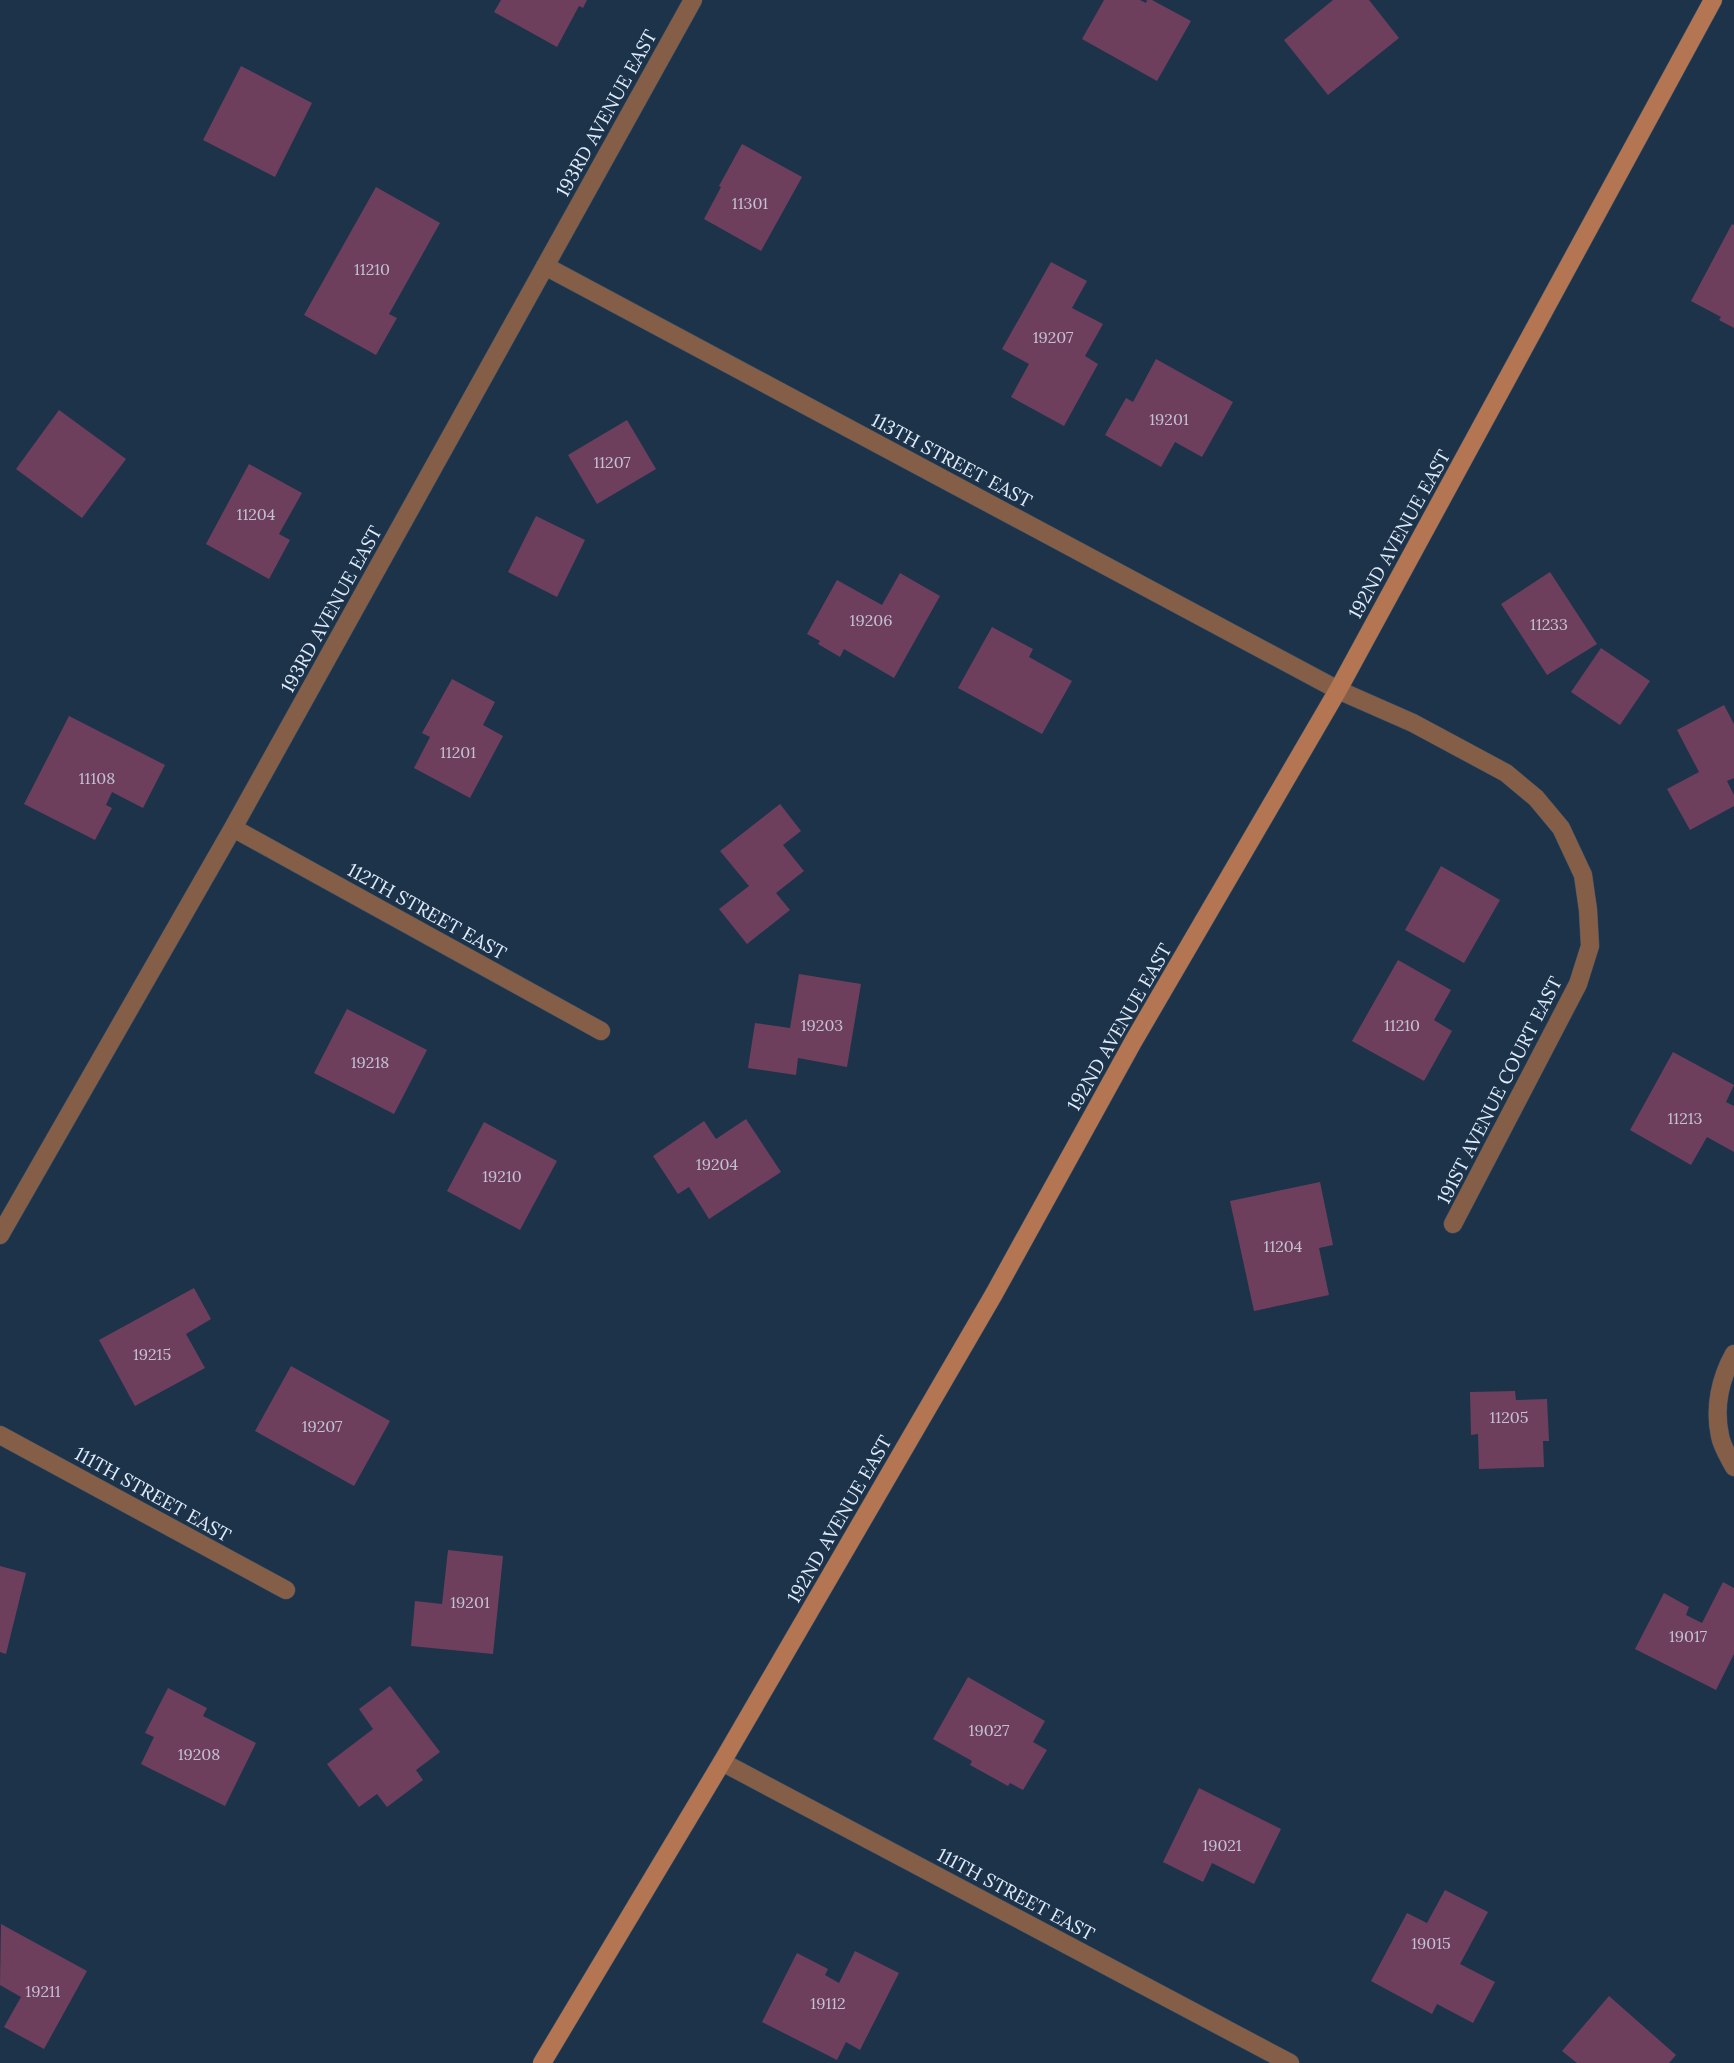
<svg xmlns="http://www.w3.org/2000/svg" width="1734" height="2063" font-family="Lora,serif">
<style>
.building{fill:#6e3f5d}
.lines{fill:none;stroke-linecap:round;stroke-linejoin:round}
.street-casing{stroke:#3c5166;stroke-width:19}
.secondary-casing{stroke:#3c5166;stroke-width:19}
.street{stroke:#855e48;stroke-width:18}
.secondary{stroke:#b37552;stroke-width:18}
.labels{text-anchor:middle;stroke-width:5;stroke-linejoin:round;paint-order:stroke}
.number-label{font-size:16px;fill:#c3c1d4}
.street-label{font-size:19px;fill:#dfecfb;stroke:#1d334a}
</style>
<rect width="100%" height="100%" fill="#1d334a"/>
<path class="building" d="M501 0H587L583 8 579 6 557 47 494 12Z
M1104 0H1140L1146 3 1147 0H1152L1191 21 1157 81 1082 39Z
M1333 0H1369L1399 38 1328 95 1284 40Z
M241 66 312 103 275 177 203 140Z
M742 144 802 177 761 251 704 219 721 187 719 186Z
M376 187 440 223 389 314 397 318 376 355 304 315Z
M1732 224 1734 225V328L1719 320 1721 317 1691 301Z
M1051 262 1087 281 1072 308 1103 324 1085 356 1098 364 1064 426 1011 397 1029 364 1002 349Z
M1156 359 1233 402 1202 457 1175 442 1161 467 1105 435 1126 398 1133 402Z
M59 410 126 459 82 518 16 469Z
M627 420 656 469 597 504 568 455Z
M249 464 302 493 279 534 290 540 269 579 206 544Z
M536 516 585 540 557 597 508 572Z
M1550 572 1597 644 1547 675 1501 604Z
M900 573 940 596 894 678 844 649 840 657 818 644 820 641 807 634 837 580 882 605Z
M992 627 1033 649 1029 657 1072 681 1042 734 958 688Z
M1601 648 1650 681 1620 725 1571 692Z
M452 679 495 702 483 725 503 736 470 798 414 768 430 737 422 733Z
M1724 705 1734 724V778L1727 781 1734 795V806L1690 830 1667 789 1699 772 1677 730Z
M69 716 165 765 143 808 112 792 106 805 112 808 95 840 24 804Z
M780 804 801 831 783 845 804 871 776 893 790 910 747 944 719 909 749 886 720 851Z
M1441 866 1500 900 1464 963 1405 930Z
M1398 960 1451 990 1434 1020 1452 1031 1424 1081 1352 1041Z
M799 974 861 984 847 1067 798 1058 796 1075 748 1068 755 1023 790 1028Z
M347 1009 427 1050 394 1114 314 1073Z
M1673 1052 1734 1085 1726 1102 1734 1106V1152L1707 1137 1691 1165 1630 1130Z
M746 1119 781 1172 709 1219 689 1187 678 1194 653 1156 704 1121 716 1139Z
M484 1122 557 1161 520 1230 447 1191Z
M1320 1182 1333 1245 1319 1248 1329 1295 1254 1311 1230 1201Z
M194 1288 211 1319 186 1334 205 1368 135 1406 99 1340Z
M291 1366 390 1421 354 1486 255 1431Z
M1515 1391 1516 1400 1547 1399 1549 1441H1543L1544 1467 1479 1469 1478 1434 1471 1435 1470 1392Z
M448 1550 503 1556 493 1654 411 1646 415 1601 442 1604Z
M0 1566 26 1573 6 1654 0 1652Z
M1723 1582 1734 1588V1654L1716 1690 1635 1649 1664 1593 1689 1607 1686 1615 1702 1623Z
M968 1677 1045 1721 1033 1742 1047 1750 1023 1790 1010 1783 1008 1786 970 1765 972 1761 933 1739Z
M390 1686 440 1752 416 1770 423 1780 387 1807 377 1794 359 1807 327 1764 373 1729 359 1709Z
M168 1688 207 1708 203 1716 256 1743 225 1806 141 1764 154 1737 145 1733Z
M1199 1788 1281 1829 1254 1884 1212 1863 1203 1882 1163 1862Z
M1445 1890 1488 1912 1460 1964 1495 1982 1473 2023 1437 2004 1432 2014 1371 1981 1407 1913 1427 1923Z
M1 1924 87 1971 44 2049 4 2027 21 1997 0 1985Z
M855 1951 899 1973 860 2050 846 2042 837 2060 762 2022 797 1953 828 1969 825 1975 839 1983Z
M1609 1996 1676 2055 1669 2063H1577L1562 2051Z"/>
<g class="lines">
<defs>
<path id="street" d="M545 266 1338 690 1413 723 1506 773 1536 798 1561 828 1583 875 1588 910 1590 946 1578 984 1453 1224
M233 828 601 1031
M0 1235 233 828 693 0
M1734 1354C1720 1379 1714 1408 1720 1436 1722 1447 1729 1457 1734 1467
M0 1435 286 1590
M722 1762 1290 2063"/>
<path id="secondary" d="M542 2063 722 1762 994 1294 1133 1042 1338 690 1713 0"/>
</defs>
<use href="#street" class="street-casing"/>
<use href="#secondary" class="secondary-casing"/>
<use href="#street" class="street"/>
<use href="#secondary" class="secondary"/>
</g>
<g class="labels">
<g class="number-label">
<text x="750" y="209">11301</text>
<text x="372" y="275">11210</text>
<text x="1053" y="343">19207</text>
<text x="1169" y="425">19201</text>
<text x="612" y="468">11207</text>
<text x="256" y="520">11204</text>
<text x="871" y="626">19206</text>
<text x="1549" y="630">11233</text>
<text x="458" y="758">11201</text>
<text x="97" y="784">11108</text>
<text x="822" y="1031">19203</text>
<text x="1402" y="1031">11210</text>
<text x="370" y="1068">19218</text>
<text x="1685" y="1124">11213</text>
<text x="717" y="1170">19204</text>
<text x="502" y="1182">19210</text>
<text x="1283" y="1252">11204</text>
<text x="152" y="1360">19215</text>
<text x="1509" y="1423">11205</text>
<text x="322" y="1432">19207</text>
<text x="470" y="1608">19201</text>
<text x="1688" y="1642">19017</text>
<text x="989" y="1736">19027</text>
<text x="199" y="1760">19208</text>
<text x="1222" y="1851">19021</text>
<text x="1431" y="1949">19015</text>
<text x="43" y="1997">19211</text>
<text x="828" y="2009">19112</text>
</g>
<g class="street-label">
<text transform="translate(606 113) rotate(-61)" y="7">193RD AVENUE EAST</text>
<text transform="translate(952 460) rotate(28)" y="7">113TH STREET EAST</text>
<text transform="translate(1399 534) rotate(-61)" y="7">192ND AVENUE EAST</text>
<text transform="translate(331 609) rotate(-61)" y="7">193RD AVENUE EAST</text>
<text transform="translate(427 911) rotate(29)" y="7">112TH STREET EAST</text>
<text transform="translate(1119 1027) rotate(-60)" y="7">192ND AVENUE EAST</text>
<text transform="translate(1499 1090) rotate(-63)" y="7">191ST AVENUE COURT EAST</text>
<text transform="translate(153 1494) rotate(29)" y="7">111TH STREET EAST</text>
<text transform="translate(839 1519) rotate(-60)" y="7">192ND AVENUE EAST</text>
<text transform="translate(1016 1894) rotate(28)" y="7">111TH STREET EAST</text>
</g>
</g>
</svg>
